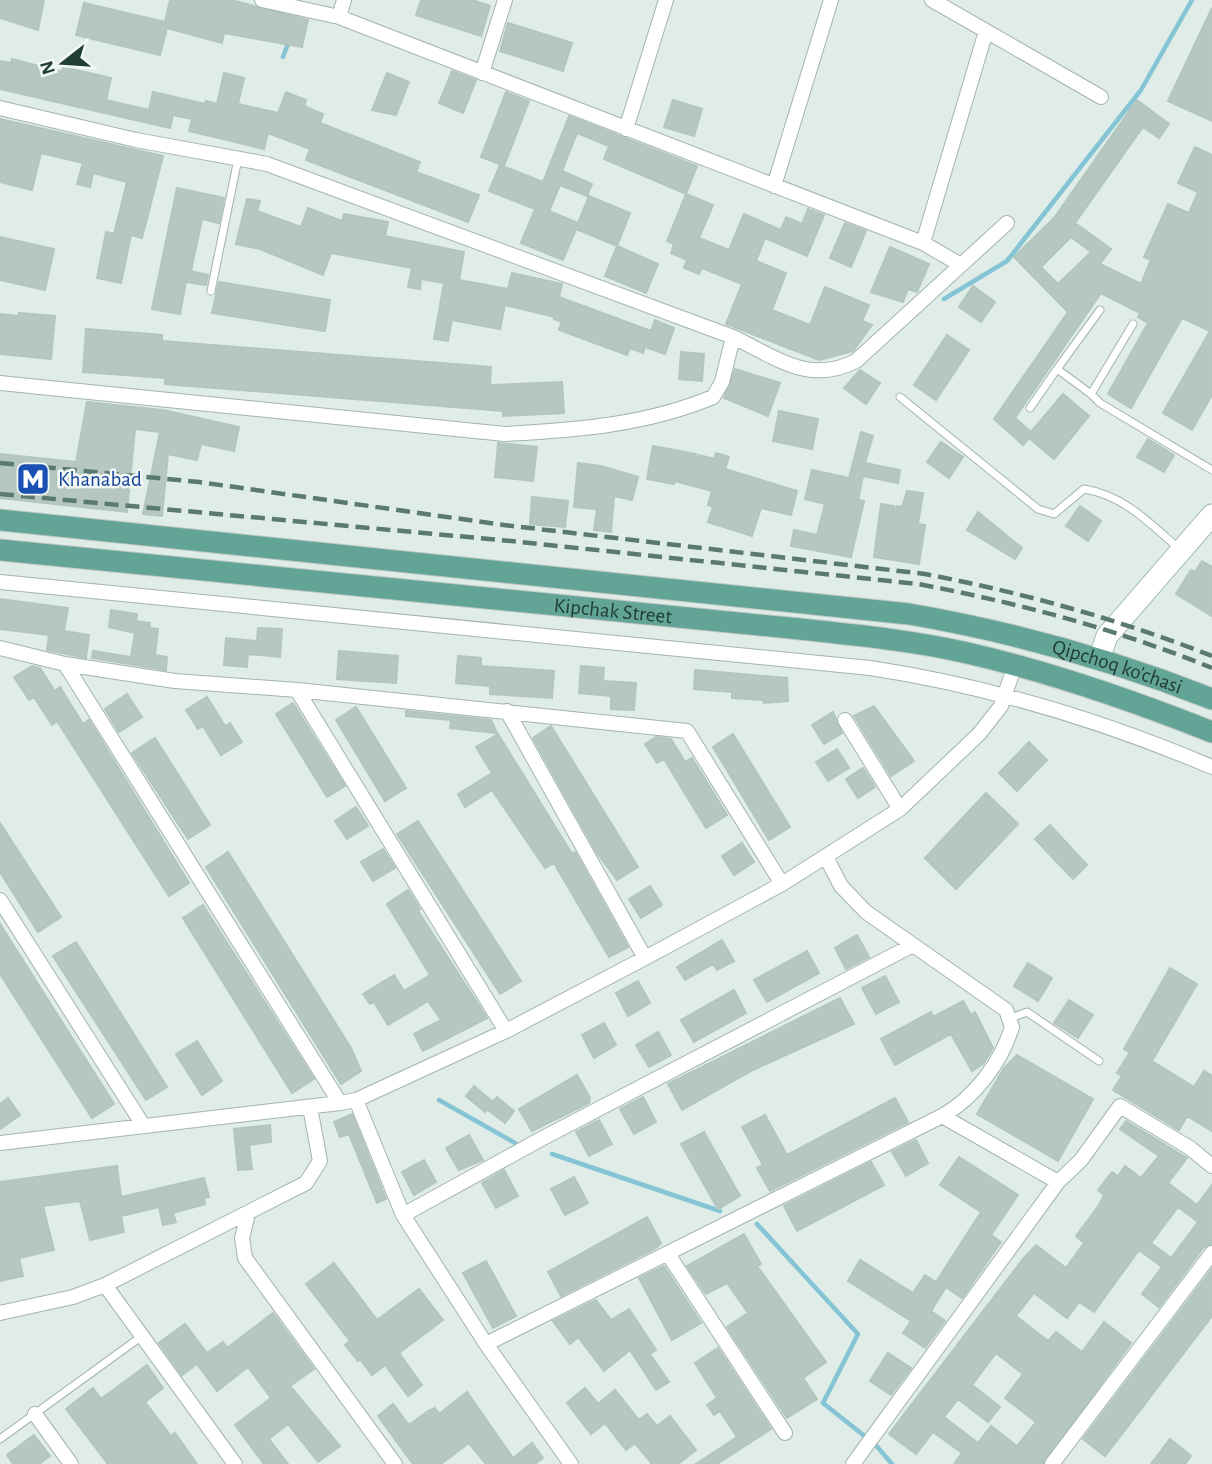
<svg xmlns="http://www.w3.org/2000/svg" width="1212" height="1464" font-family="'Alegreya Sans',sans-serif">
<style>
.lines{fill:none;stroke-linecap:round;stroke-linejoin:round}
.stream{stroke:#85c4d4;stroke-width:4.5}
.building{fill:#b5c7c0;stroke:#b2c6be;stroke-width:2;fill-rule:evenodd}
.service-casing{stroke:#a3b4ae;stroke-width:9}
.minor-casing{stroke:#a3b4ae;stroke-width:16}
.secondary-casing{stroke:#9eb8b0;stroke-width:23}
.primary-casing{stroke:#c1c9c7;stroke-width:23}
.service{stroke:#fff;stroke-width:7}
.minor{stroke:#fff;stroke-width:14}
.secondary{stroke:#fff;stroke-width:21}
.primary{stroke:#62a495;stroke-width:21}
.rail{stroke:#5a7972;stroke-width:4.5;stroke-dasharray:14 7;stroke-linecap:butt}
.labels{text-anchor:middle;stroke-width:5;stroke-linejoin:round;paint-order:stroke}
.transit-label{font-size:21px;fill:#164399;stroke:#f1f8f5;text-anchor:start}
.street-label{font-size:21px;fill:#203d36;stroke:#f1f8f5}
</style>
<rect width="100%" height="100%" fill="#e0ece7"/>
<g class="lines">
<path class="stream" d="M283 57 289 41
M944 299 1007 261 1141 90 1192 0
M439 1100 515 1143
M552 1154 720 1211
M757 1224 858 1334 823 1403 867 1438
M874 1443 892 1464"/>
</g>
<path class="building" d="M0 0H44L38 30 0 18Z
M170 0H231L308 20 302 47 224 33 222 43 167 28 160 55 76 35 84 3 165 22Z
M421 0H472L490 6 481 36 416 15Z
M1212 8V121L1168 101Z
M508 23 572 43 563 71 500 51Z
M12 59 62 72 63 67 111 78 106 100 149 110 153 92 205 104 206 101 217 104 224 73 244 78 238 104 278 113 286 92 306 100 304 106 323 114 320 123 420 162 416 172 479 195 468 222 306 160 310 149 268 133 264 149 189 131 192 119 173 115 170 128 0 89V61L11 63Z
M452 71 476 80 463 113 439 103Z
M387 73 409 82 396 115 372 110Z
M506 92 529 101 504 166 481 157Z
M673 100 702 109 694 136 664 127Z
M1137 100 1169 124 1159 138 1143 127 1075 223 1111 249 1100 264 1141 284 1151 260 1144 257 1168 204 1189 213 1198 192 1178 183 1195 147 1212 155V395L1192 430 1163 413 1210 331 1182 318 1131 408 1108 394 1148 323 1138 317 1140 313 1101 293 1015 418 1031 432 1063 394 1089 416 1054 459 1029 438 1023 445 994 419 1068 312 1014 257 1054 218ZM1071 237 1091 252 1058 284 1041 267Z
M569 116 697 166 686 194 604 159 609 146 577 133 562 171 592 184 587 196 560 185 549 211 578 223 589 196 630 213 617 246 576 229 563 260 521 243 535 209 489 191 500 165 543 182Z
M0 119 163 156 142 238 131 235 121 283 97 278 106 232 114 234 127 182 93 173 90 187 77 184 83 163 41 153 32 190 0 182Z
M177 188 224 198 219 223 202 219 191 271 208 275 206 285 186 282 180 314 152 309Z
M686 194 713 205 699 238 729 250 744 214 781 230 786 217 802 224 808 209 824 215 807 256 765 238 756 261 786 273 772 310 810 325 825 287 869 305 862 321 872 325 853 351 819 360 726 324 742 284 702 268 699 274 684 268 687 260 671 253 674 244 667 241Z
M247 199 260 201 257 211 301 227 308 208 342 221 344 214 388 222 385 236 464 252 459 280 508 289 512 273 562 284 559 297 651 331 655 320 674 328 665 354 645 347 643 353 630 348 627 355 559 330 562 322 554 319 555 317 505 305 500 329 452 320 448 341 434 339 444 283 421 279 420 289 408 287 412 268 331 253 323 275 260 249 236 244Z
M845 223 866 231 851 267 830 258Z
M0 237 54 249 45 290 0 280Z
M617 246 658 264 646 293 605 276Z
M890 247 929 264 917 292 908 289 903 302 871 292Z
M219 282 330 300 325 331 212 313Z
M973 286 995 302 981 322 959 307Z
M19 313 55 316 51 359 0 354V314L19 316Z
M86 329 162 335V341L491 367 490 385 562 382 564 413 503 416V411L165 384V378L83 372Z
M947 335 969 350 936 400 914 385Z
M681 352 704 354 702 381 679 379Z
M735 369 780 383 768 416 724 398Z
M860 370 880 383 866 404 844 388Z
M87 402 163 410 239 427 234 451 201 444 197 460 168 454 162 516 143 514 160 432 135 429 127 512 0 498V454L76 462Z
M779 411 818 419 812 449 773 441Z
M861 432 873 436 865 463 900 470 898 483 863 476 858 500 864 501 851 557 791 546 794 530 817 535 825 504 805 499 812 470 849 478Z
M1148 439 1174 455 1164 472 1137 457Z
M941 442 963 457 949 478 927 462Z
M498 443 537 447 533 481 495 477Z
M653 446 696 454V462L699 455 714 459 716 453 729 457 725 469 797 491 791 515 761 508 752 536 708 522 713 507 708 505 712 491 675 481 674 484 647 479Z
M578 463 601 466 638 477 632 500 614 496 611 532 594 530 597 509 574 507Z
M907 491 923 493 918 524 925 525 919 564 874 557 881 504 894 506 893 512 897 506 902 507Z
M532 497 568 501 565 527 530 524Z
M1080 506 1101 521 1088 541 1066 526Z
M978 512 1022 548 1015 559 967 530Z
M1202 561 1212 567V616L1176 594 1191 570 1195 572Z
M0 599 68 608 64 631 89 635 86 658 47 650 49 635 0 629Z
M111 610 137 614 136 621 150 623 149 628 158 629 155 655 167 657 166 670 92 658 93 651 131 657 135 633 109 627Z
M258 628 282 629 280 657 248 654 247 667 224 665 226 638 257 641Z
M339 651 398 656 396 683 337 679Z
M458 656 481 658V666L554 671 552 698 490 694V686L456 683Z
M32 666 40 668 55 691 60 687 83 724 89 720 189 883 169 896 57 721 52 725 34 697 29 700 14 677Z
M581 666 604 668 603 681 636 683 634 710 611 709V696L579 693Z
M695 670 787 678 788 701 764 703 763 700 732 698V692L694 689Z
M127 694 142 717 119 732 105 709Z
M207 697 225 726 230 723 242 742 221 755 203 726 198 729 186 710Z
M293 703 345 786 327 797 276 714Z
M874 706 914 761 891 776 854 716Z
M356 707 406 788 385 801 336 720Z
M406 711 491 720 497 733 450 728 451 720 406 716Z
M833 712 842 733 824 744 812 725Z
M551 726 638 867 617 880 597 853 533 738Z
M498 734 572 854 575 852 628 947 609 957 554 863 545 868 492 790 465 807 458 794 492 773 476 747Z
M733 734 790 827 769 840 713 747Z
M656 737 671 739 685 762 692 758 727 815 706 828 664 759 657 763 645 744Z
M155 738 210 825 188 839 132 753Z
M1029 742 1047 760 1017 791 999 773Z
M837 749 849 768 828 781 816 762Z
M863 768 875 787 858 798 846 779Z
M986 793 1018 824 956 889 925 858Z
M356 807 368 826 347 839 335 821Z
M418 821 521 981 500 994 397 834Z
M0 823 61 917 38 932 0 872Z
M1050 825 1087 865 1073 879 1035 839Z
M742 843 754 862 734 875 722 856Z
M383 849 395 868 373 881 361 862Z
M228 852 351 1048 361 1071 341 1084 206 867Z
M650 886 662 905 641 918 629 899Z
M408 890 420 909 418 911 487 1018 423 1051 414 1034 441 1020 428 1001 388 1025 374 1002 370 1004 363 994 394 975 404 991 430 975 387 904Z
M203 905 314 1079 292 1093 183 918Z
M0 924 114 1104 92 1118 0 974Z
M857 935 869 957 846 969 835 948Z
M722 940 734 961 717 970 713 964 685 980 677 967Z
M76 942 167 1087 146 1100 53 956Z
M807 951 819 973 767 1002 754 980Z
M1028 963 1052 978 1038 1001 1014 986Z
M1170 968 1197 984 1152 1061 1194 1087 1204 1071 1212 1076V1131L1187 1116 1179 1130 1113 1090 1122 1076 1117 1073 1130 1052 1124 1049Z
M885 976 899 1002 876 1014 862 988Z
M638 981 650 1003 628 1016 616 993Z
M734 990 746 1013 694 1042 681 1020Z
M840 998 854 1024 753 1070 682 1110 668 1084Z
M1069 1000 1093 1015 1078 1038 1054 1023Z
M963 1001 971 1015 975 1012 993 1048 983 1064 972 1071 951 1034 895 1065 881 1039 931 1012 933 1017Z
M604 1023 616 1045 594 1058 582 1035Z
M658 1032 671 1055 649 1067 636 1045Z
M197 1041 222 1081 202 1095 176 1054Z
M1017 1055 1093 1099 1058 1161 977 1114 1004 1068Z
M577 1075 590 1098 589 1103 532 1131 519 1109Z
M474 1086 493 1102 485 1112 466 1096Z
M497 1097 514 1111 505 1123 487 1109Z
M643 1097 656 1122 634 1134 620 1109Z
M8 1098 20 1115 0 1129V1104Z
M895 1098 908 1122 770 1191 757 1168 763 1165 742 1127 765 1115 787 1155Z
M352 1114 386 1199 377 1203 349 1134 340 1137 334 1122Z
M599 1120 612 1144 589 1156 576 1132Z
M1126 1121 1187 1158 1168 1183 1197 1205 1212 1185V1244L1204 1247 1159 1307 1142 1294 1162 1267 1139 1250 1094 1312 1079 1302 1067 1318 1034 1293 1016 1316 1048 1341 1056 1332 1082 1352 1104 1322 1131 1343 1043 1464H954L962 1453 933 1432 916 1454 889 1434 1023 1259 1036 1245 1066 1268 1084 1243 1076 1236 1099 1205 1104 1195 1098 1190 1112 1172 1118 1176 1125 1166 1141 1178 1159 1156 1120 1129ZM1178 1207 1198 1222 1171 1258 1151 1243ZM996 1353 1023 1374 1005 1398 1036 1422 1017 1446 991 1426 978 1443 944 1417 958 1399 988 1422 1000 1407 972 1385Z
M270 1125 271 1142 249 1145 252 1169 238 1170 234 1129Z
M704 1132 740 1196 718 1209 681 1144Z
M469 1135 483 1160 459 1170 446 1148Z
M916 1140 928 1163 906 1176 892 1152Z
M959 1157 1018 1195 991 1235 1001 1242 962 1298 946 1287 931 1311 945 1321 925 1348 903 1333 911 1321 848 1281 860 1260 913 1293 925 1275 936 1282 981 1212 940 1185Z
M424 1160 436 1182 414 1195 402 1172Z
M871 1162 884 1185 797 1231 784 1206Z
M117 1166 121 1197 204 1178 209 1197 204 1198 205 1204 173 1213 176 1222 163 1225 159 1207 121 1216 124 1232 90 1240 80 1201 43 1206 54 1250 19 1258 23 1276 0 1281V1182Z
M504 1170 518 1196 496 1208 482 1183Z
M574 1177 588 1203 565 1215 551 1189Z
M647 1217 661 1243 656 1248 561 1296 548 1272Z
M744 1234 761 1264 757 1266 826 1362 803 1378 817 1399 787 1418 727 1327 748 1313 727 1283 706 1294 687 1266Z
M486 1261 516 1316 493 1328 463 1273Z
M334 1263 377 1320 419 1289 443 1320 399 1353 422 1385 408 1396 385 1365 372 1375 360 1359 358 1361 345 1345 350 1341 306 1284Z
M664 1266 701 1323 672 1340 639 1278Z
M1212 1269V1316L1105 1456 1083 1439Z
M596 1300 611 1320 629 1309 656 1350 650 1354 669 1382 656 1390 630 1350 604 1371 578 1337 570 1344 553 1321Z
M273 1313 314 1369 290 1386 340 1446 318 1462 288 1424 269 1439 288 1464H264L235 1425 271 1398 248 1367 217 1391 197 1364 182 1375 159 1343 185 1324 207 1353 223 1342 227 1348Z
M718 1348 771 1429 717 1464H696L737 1437 720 1411 714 1415 707 1405 717 1398 695 1363Z
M888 1353 911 1368 891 1395 870 1381Z
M147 1365 163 1388 145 1402 171 1436 175 1433 197 1464H108L66 1409 93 1388 101 1399Z
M585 1388 598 1404 615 1390 639 1420 647 1414 657 1426 670 1416 696 1450 678 1464H652L635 1443 626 1450 605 1423 591 1434 567 1403Z
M467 1392 513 1458 532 1443 543 1458 535 1464H486L469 1443 441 1464H413L378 1416 393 1404 409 1425 428 1411 435 1408 439 1414Z
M34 1435 50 1456 39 1464H13L7 1455Z
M1170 1439 1191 1456 1185 1464H1151Z"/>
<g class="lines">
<defs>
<path id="service" d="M211 291 238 159
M1133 324 1091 394 1100 403 1212 470
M1057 369 1100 310
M900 397 1038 509 1054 514 1084 489C1123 495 1150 523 1178 548
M1030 408 1057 369 1091 394
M1011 1018 1027 1012 1099 1061
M0 1439 142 1336"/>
<path id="minor" d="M262 0 339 17 923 243 961 265
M339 17 344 0
M986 31 1101 97
M482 73 505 0
M0 108 136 140 267 164 733 337C777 358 809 385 856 361L1007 223
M626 129 666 0
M774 186 831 0
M923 243 986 31 932 0
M0 383 505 434C577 430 646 425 713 397L722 382 733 337
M0 582 870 668C989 686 1101 720 1212 767
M0 648 65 664 175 681 297 690 687 731 782 884
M65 664 340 1103
M297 690 506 1031
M507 711 645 958
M845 720 900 809
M0 900 143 1125
M356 1100 403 1215 486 1344 571 1464
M942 1116 1058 1182
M0 1143 340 1103 356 1100 506 1031 645 958 782 884 900 809 979 734 1001 706 1015 665
M248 1214 242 1238 245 1258 395 1464
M403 1215 541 1139 913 945
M668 1254 785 1433
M105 1285 235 1464
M0 1313 73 1297 105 1285 306 1183 320 1161 310 1107
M486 1344 942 1116C974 1098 1001 1063 1012 1027L1006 1010 866 912 841 886 826 857
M35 1414 71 1464
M853 1464 1058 1182 1081 1160 1120 1106 1190 1148 1212 1166
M1052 1464 1212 1253"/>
<path id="secondary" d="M1099 659 1107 636 1212 515"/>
<g id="primary">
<path id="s1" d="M0 520 909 614C1014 632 1113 660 1212 699"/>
<path id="s2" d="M0 550 800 629C854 635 910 640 963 652 1048 671 1131 700 1212 732"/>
</g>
</defs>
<use href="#service" class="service-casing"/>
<use href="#minor" class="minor-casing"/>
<use href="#secondary" class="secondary-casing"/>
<use href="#primary" class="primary-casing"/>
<use href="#service" class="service"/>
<use href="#minor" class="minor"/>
<use href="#secondary" class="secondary"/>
<use href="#primary" class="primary"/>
<path class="rail" d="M0 463 199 482 504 525 925 574C1024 593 1118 619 1212 656
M0 494 511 541 918 584C1019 603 1116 629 1212 668"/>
</g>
<defs>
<symbol id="metro-square" viewBox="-11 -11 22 22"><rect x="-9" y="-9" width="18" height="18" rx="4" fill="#1a4fb4" stroke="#f1f8f5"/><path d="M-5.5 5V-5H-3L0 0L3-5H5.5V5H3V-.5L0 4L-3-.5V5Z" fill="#fff"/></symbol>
</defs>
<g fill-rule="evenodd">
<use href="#metro-square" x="14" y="460" width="38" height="38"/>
</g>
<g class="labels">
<g class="transit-label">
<text x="58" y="486">Khanabad</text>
</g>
<g class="street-label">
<text dy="7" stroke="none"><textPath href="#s2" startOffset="616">Kipchak Street</textPath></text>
<text dy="7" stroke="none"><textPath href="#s1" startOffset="1129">Qipchoq ko'chasi</textPath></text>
</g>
</g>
<g transform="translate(63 63) rotate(253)" stroke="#f1f8f5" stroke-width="5" paint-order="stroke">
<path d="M0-5L12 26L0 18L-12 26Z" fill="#203d36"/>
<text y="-10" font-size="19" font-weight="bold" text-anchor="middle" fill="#203d36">N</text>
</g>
</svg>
